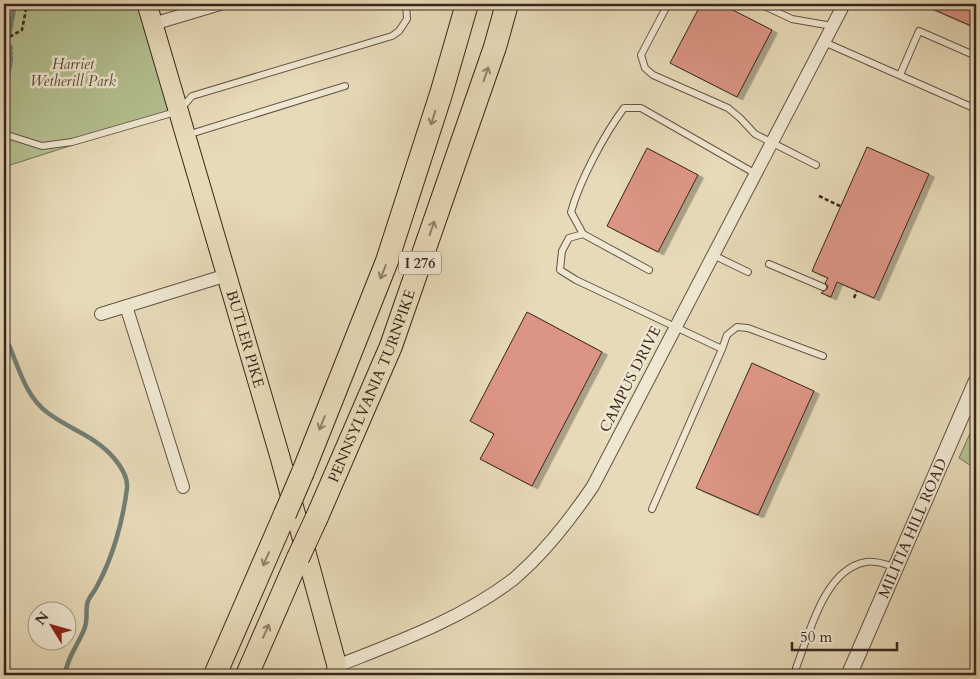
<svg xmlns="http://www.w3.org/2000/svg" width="980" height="679" font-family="Cardo,serif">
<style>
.green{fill:#b4c090;stroke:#767357}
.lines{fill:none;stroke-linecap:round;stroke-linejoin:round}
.stream{stroke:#717f74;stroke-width:4.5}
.building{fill:#dc9584;stroke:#37261e;filter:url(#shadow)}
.service-casing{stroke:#635344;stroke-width:8}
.minor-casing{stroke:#635344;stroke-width:14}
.tertiary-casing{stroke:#635344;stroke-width:17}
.primary-casing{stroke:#37261e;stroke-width:21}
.motorway-casing{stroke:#37261e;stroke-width:24}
.path{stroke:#37261e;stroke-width:2.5;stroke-dasharray:4 2.5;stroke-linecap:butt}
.service{stroke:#efe7d1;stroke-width:6}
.minor{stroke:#efe7d1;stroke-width:12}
.tertiary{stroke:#efe7d1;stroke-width:15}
.primary{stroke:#e7dab8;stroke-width:19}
.motorway{stroke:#e7dab8;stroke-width:22}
.motorway-bridge-casing{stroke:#37261e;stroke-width:24;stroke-linecap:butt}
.motorway-bridge{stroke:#e7dab8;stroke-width:22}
.oneway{stroke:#8f806b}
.labels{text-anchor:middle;stroke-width:5;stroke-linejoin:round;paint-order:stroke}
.shield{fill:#efe7d1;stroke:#6e6054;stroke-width:1}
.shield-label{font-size:14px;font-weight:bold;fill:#37261e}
.park-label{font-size:15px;font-style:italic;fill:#564c3a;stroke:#efe7d1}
.street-label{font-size:15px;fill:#37261e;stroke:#efe7d1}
</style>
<defs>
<filter id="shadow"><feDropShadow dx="5.5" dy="3" stdDeviation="0" flood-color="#0004"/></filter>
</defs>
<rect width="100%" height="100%" fill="#e7dab8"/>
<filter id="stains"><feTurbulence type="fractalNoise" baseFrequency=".004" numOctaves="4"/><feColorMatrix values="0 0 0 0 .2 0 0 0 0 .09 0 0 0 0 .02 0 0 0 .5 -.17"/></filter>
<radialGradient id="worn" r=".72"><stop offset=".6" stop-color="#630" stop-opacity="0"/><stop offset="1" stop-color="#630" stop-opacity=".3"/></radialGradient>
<path class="green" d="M4 4H147L179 111 4 167Z
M976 420V469L959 458Z"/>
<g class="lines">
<path class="stream" d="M9 35 15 4
M4 117 8 94 7 82 11 58 9 55 11 53 9 50 11 48 8 44
M4 160 7 217 4 232
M4 334C17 360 23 395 48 413 69 429 95 436 113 457 120 465 128 477 127 488 123 520 113 558 96 588 94 592 90 596 88 601 85 608 88 618 85 627 79 644 67 657 65 675"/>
</g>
<path class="building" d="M701 4H721L772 30 737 97 670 63Z
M921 4H976V28Z
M867 147 929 174 874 298 837 282 831 297 821 293 827 289 828 286 825 283 828 278 812 271Z
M647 148 698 175 658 252 607 226Z
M527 312 602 352 532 486 480 459 494 434 470 421Z
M752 363 814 391 758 515 696 488Z"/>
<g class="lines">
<defs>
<path id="service" d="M668 4 641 55 645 68 653 75 728 108 740 118 755 134 816 165
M760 4 792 19 832 26
M824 42 976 109
M900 75 919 31 976 56
M4 134 42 146 72 142 179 111 192 96 392 36 399 31 407 19 406 4
M187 135 345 86
M583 234 649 270
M713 255 748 272
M769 264 823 287
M722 349 727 335 737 327 748 328 823 356
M652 509 722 349 576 280 560 270 562 251 569 238 583 234 571 212C580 180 604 135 624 108H641L756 174
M796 675V668C809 635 824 569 866 562 875 560 887 565 896 567"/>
<path id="minor" d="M153 24 220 4
M126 306 183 487
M101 314 227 275
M339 673 337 666C397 642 459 620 511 581 518 576 524 569 531 563 555 539 574 514 593 486L844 4"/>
<g id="tertiary">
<path id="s1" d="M849 675 976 382"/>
</g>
<g id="primary">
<path id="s2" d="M147 4 280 457 337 666 336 675"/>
</g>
<g id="motorway">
<path d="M303 472 387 261 441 94 467 4"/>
<path id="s3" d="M317 517 391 346 495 47 507 4"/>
<path d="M215 675 285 514"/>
<path d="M247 675 298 558"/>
</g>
</defs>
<use href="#service" class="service-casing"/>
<use href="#minor" class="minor-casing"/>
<use href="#tertiary" class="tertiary-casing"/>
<use href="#primary" class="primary-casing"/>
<use href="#motorway" class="motorway-casing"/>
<path class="path" d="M4 40 22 30 27 4
M819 196 840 206
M854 298 857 291"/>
<use href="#service" class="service"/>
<use href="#minor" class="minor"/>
<use href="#tertiary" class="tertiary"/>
<use href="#primary" class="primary"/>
<use href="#motorway" class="motorway"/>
<defs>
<path id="motorway-bridge" d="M285 514 303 472
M298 558 317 517"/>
</defs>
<use href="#motorway-bridge" class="motorway-bridge-casing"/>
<use href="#motorway-bridge" class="motorway-bridge"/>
</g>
<defs><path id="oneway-shaft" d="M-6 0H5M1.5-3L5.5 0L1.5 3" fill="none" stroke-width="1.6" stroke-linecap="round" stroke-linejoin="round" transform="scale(1.25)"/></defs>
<g class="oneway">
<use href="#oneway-shaft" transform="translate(486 74) rotate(-71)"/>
<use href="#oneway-shaft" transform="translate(433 118) rotate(108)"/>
<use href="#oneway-shaft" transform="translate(432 228) rotate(-71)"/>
<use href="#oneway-shaft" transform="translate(383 272) rotate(112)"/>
<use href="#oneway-shaft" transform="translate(322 423) rotate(112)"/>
<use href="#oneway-shaft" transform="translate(266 559) rotate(114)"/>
<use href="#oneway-shaft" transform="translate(266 631) rotate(-66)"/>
</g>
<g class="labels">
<rect class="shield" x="399" y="251.5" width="42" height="23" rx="4"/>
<g class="shield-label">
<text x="420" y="268">I 276</text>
</g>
<g class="park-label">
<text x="73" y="69">Harriet<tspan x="73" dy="17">Wetherill Park</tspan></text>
</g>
<g class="street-label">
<text dy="5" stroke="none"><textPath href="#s2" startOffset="349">BUTLER PIKE</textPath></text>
<text transform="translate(630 379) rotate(-63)" y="5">CAMPUS DRIVE</text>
<text dy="5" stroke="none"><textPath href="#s3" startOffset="142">PENNSYLVANIA TURNPIKE</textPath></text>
<text dy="5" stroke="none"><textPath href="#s1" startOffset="160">MILITIA HILL ROAD</textPath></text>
</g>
</g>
<rect width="980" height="679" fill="none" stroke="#e7dab8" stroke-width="20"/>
<rect x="5" y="5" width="970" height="669" fill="none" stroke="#37261e" stroke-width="2.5"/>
<rect x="10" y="10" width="960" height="659" fill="none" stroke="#37261e"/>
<g transform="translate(52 626) rotate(307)"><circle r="24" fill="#efe7d1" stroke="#a59a89"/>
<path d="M0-4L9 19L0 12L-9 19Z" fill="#8f2418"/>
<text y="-8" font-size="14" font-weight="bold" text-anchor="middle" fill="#37261e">N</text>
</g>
<path d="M792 642v8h105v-8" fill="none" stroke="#37261e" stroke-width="2.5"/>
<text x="800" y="642" font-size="15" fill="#37261e" stroke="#efe7d1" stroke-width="4" paint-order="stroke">50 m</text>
<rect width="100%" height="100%" filter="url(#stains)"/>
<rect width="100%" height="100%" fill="url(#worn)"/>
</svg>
